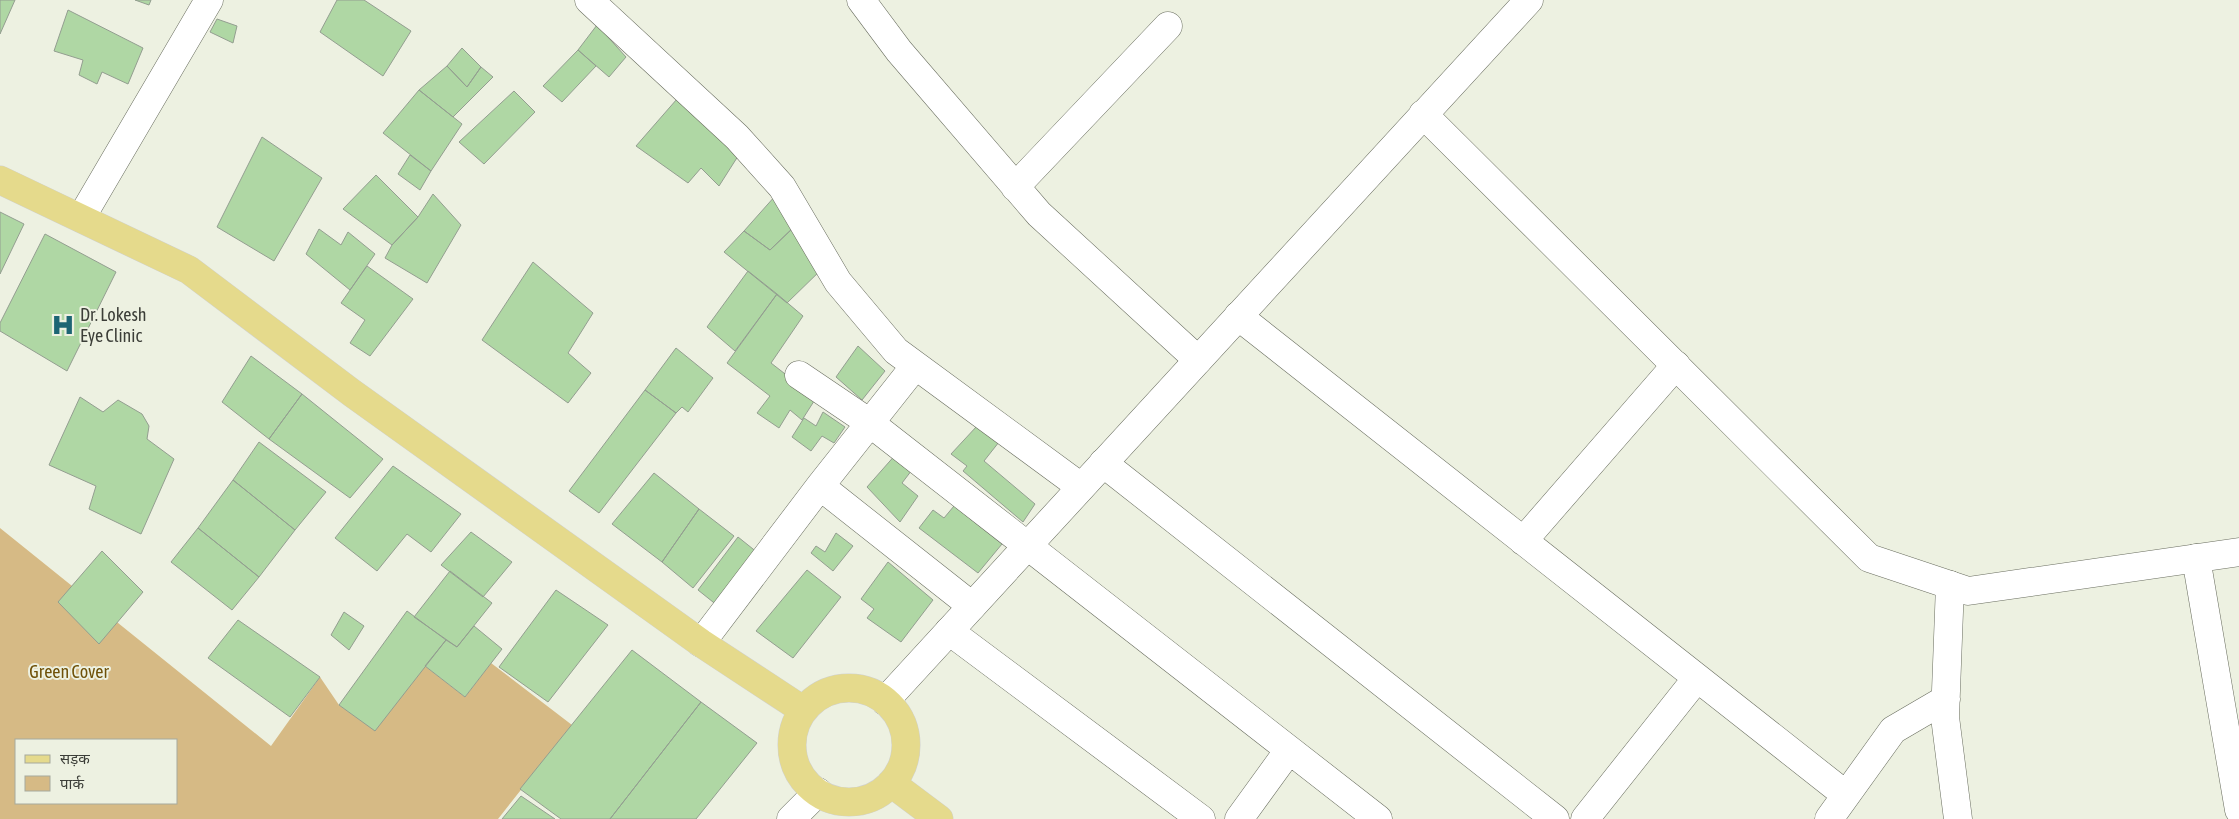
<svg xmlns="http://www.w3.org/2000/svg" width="2239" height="819" font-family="'Asap Condensed','Noto Sans Devanagari',sans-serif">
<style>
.green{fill:#d6ba85;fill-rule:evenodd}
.building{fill:#afd7a4;stroke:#939e90}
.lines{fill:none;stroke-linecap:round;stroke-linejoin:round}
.street-casing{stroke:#696d5f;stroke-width:29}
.secondary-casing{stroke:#696d5f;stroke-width:29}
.primary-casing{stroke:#d0d1cf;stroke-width:29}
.street{stroke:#fff;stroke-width:28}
.secondary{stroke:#fff;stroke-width:28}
.primary{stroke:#e5da8c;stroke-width:28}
.labels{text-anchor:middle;stroke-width:4;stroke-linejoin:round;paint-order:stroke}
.poi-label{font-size:18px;fill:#3c3e38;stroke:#edf1e1;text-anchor:start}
.park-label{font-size:18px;fill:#6f5108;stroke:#edf1e1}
</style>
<rect width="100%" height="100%" fill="#edf1e1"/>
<path class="green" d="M0 528 271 746 320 677 339 705 375 730 425 666 465 697 491 663 572 725 498 819H0ZM16 740H176V803H16Z"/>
<path class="building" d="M0 0H15L0 34Z
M135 0H151L149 5Z
M337 0H364L411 31 383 76 320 32Z
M68 10 143 48 128 84 102 72 97 84 79 75 83 60 54 51Z
M217 19 237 26 233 43 210 32Z
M597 25 626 57 609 77 578 50Z
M462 48 481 67 467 87 447 66Z
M578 50 596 66 562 102 543 86Z
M447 66 467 87 481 67 493 77 453 117 419 90Z
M419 90 462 124 431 171 383 133Z
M514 91 535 112 484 164 459 142Z
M677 99 740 153 719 186 701 168 688 183 636 146Z
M262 137 322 178 274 261 217 227Z
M410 155 431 171 420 190 398 174Z
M376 175 418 217 392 245 343 209Z
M433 194 461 225 427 283 385 258 392 245 418 217Z
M776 195 796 225 770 250 744 231Z
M0 212 24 224 0 274Z
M796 225 825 266 787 303 724 252 744 231 770 250Z
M319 229 341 245 348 232 375 254 350 290 306 254Z
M45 234 116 272 67 371 0 331V323Z
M533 262 593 313 568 353 591 373 568 403 482 340Z
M367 266 413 299 370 356 350 343 365 320 341 303Z
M748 271 777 294 735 351 707 327Z
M777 294 803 316 771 363 816 398 802 420 790 410 779 428 757 413 770 396 727 363Z
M858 346 885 371 862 400 836 377Z
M676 348 713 378 688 412 682 407 676 413 645 390Z
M251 356 302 394 269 439 222 402Z
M645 390 676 413 599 513 569 491Z
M302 394 383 459 350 498 269 439Z
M80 397 103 412 118 400 142 414 149 426 147 439 174 459 141 534 89 509 96 486 49 465Z
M823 412 845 427 834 443 822 436 811 451 792 437 804 418 816 426Z
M977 426 999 442 984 461 1035 504 1023 522 963 471 967 466 951 454Z
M259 442 326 492 295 530 233 480Z
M897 453 915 466 902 483 918 496 900 522 867 487Z
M393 466 461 514 431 552 407 534 377 571 335 538Z
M654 473 699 509 662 562 612 524Z
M233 480 295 530 259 577 198 528Z
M954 506 1002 544 978 573 919 528 933 510 944 518Z
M699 509 734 536 693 588 662 562Z
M198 528 259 577 232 610 171 562Z
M471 532 512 562 483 597 441 565Z
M836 533 853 546 833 571 811 553 816 546 825 552Z
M738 537 758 553 718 606 698 590Z
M102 551 143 592 99 644 58 602Z
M888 562 933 600 901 642 867 618 874 609 861 599Z
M807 570 841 597 793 658 756 631Z
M450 571 492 603 457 647 414 617Z
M556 590 608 625 548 702 499 667Z
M407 611 446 640 375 731 339 705Z
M344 612 364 626 349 650 331 635Z
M238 620 320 677 290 717 208 658Z
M474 626 502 649 465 697 425 666 446 640 457 647Z
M632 650 701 702 610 819H561L520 789Z
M701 702 757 743 696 819H610Z
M521 796 555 819H502Z"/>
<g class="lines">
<defs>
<path id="street" d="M589 0 737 137 782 187 838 282 896 351 1081 487
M861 0 899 51 1039 214 1198 360
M1015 187 1168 26
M81 218 209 0
M1238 316 1846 795
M799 375 870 423 1378 819
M1103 463 1555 819
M820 486 972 606
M1523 541 1676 365
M2196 558 2239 810
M1950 585 1945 717 1958 819
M949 631 1201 819
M701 643 820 486 915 366
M1239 819 1289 750
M1585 819 1697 678
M1829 819 1893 730 1946 699"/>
<path id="secondary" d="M1423 114 1869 558 1968 591 2239 552
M885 701 1529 0
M791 819 818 792"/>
<path id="primary" d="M0 180 189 270 352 393 701 643 803 710
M792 745a57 57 0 1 1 114 0a57 57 0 1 1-114 0Z
M891 783 939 819"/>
</defs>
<use href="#street" class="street-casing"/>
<use href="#secondary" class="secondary-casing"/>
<use href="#primary" class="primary-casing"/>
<use href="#street" class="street"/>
<use href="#secondary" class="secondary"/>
<use href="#primary" class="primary"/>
</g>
<defs>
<symbol id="hospital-bare" viewBox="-9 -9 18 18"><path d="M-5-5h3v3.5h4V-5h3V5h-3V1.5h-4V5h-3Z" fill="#1d6574" stroke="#edf1e1" stroke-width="2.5" paint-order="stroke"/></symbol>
</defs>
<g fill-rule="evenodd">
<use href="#hospital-bare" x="47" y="309" width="32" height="32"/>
</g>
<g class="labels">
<g class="poi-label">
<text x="80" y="321">Dr. Lokesh<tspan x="80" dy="21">Eye Clinic</tspan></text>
</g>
<g class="park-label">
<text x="69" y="678">Green Cover</text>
</g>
</g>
<rect x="15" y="739" width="162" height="65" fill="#edf1e1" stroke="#a6a99d"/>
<rect x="25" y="755" width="25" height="8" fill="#e5da8c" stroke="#a6a99d"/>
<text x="60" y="764" font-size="15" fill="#3c3e38">सड़क</text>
<rect x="25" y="776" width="25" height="15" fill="#d6ba85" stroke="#a6a99d"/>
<text x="60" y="789" font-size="15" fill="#3c3e38">पार्क</text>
</svg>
